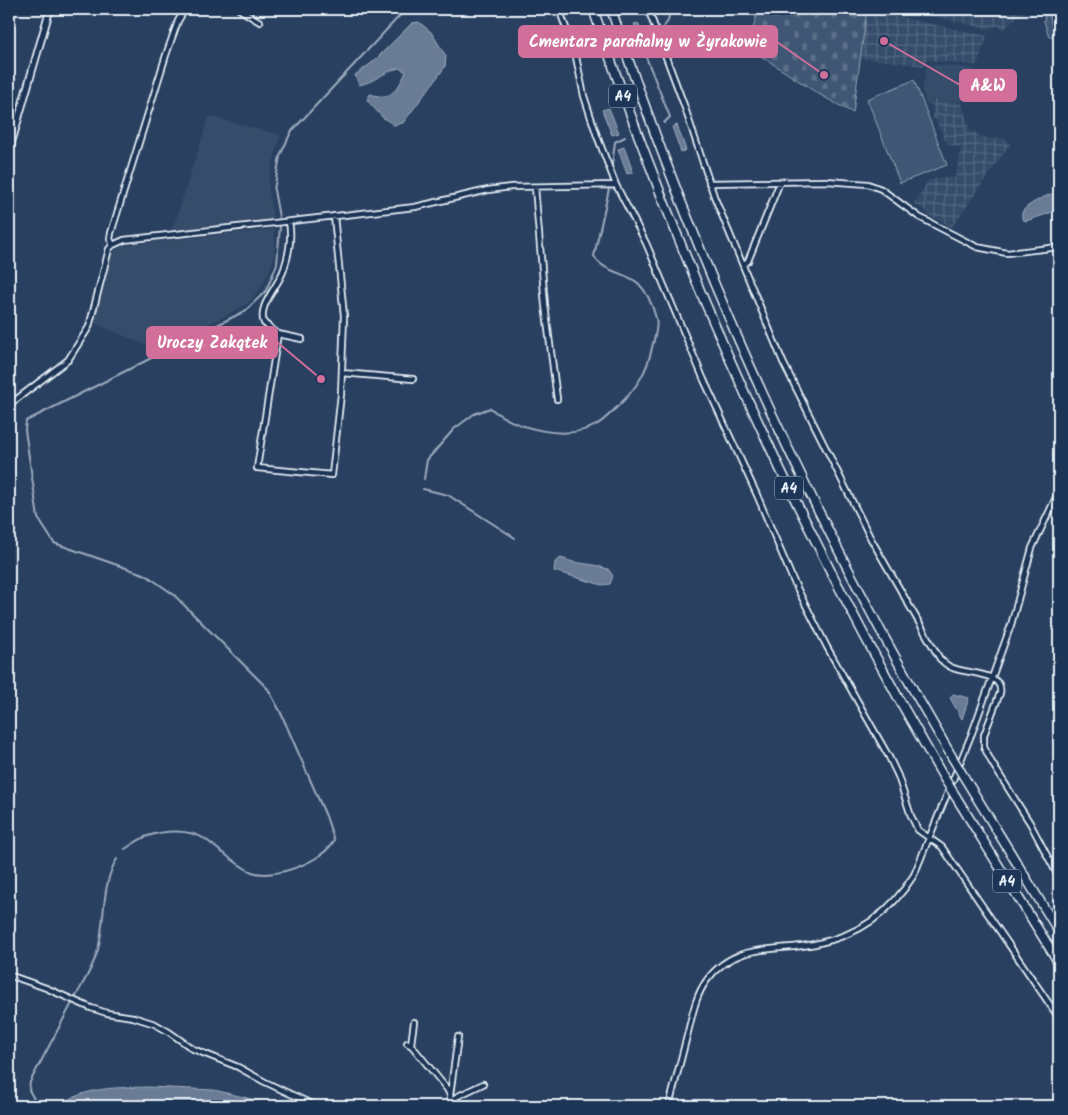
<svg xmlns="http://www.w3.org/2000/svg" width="1068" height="1115" font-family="Kalam,sans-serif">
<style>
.built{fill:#364d6b}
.industrial{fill:url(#industrial-grid)}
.green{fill:#415774;stroke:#94a4b6}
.cemetery{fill:url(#cemetery-stones);stroke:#94a4b6}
.water{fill:#6b7c95;stroke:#9dabbd}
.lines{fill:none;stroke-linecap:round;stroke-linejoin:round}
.stream{stroke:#9dabbd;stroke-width:2}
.minor-casing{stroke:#e8f1f8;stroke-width:8}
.tertiary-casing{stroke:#e8f1f8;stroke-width:9}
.motorway-casing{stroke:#e8f1f8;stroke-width:11}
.minor{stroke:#1d3557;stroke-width:4.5}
.tertiary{stroke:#1d3557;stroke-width:5.5}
.motorway{stroke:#1d3557;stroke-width:8}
.motorway-bridge-casing{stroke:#e8f1f8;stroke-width:11;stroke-linecap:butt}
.motorway-bridge{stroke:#1d3557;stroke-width:8}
.labels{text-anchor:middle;stroke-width:4.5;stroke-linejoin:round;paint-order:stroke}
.shield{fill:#1d3557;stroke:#abb9c8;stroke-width:1}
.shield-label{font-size:14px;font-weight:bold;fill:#e8f1f8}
.leader{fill:none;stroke:#d16f9a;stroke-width:2}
.callout-dot{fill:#d16f9a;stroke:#1d3557;stroke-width:2}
.callout{fill:#d16f9a;stroke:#d16f9a;stroke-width:2}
.callout-label{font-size:16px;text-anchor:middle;font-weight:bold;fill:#fff}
</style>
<defs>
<pattern id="industrial-grid" width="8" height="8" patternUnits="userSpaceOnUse" patternTransform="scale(1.25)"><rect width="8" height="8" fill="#364d6b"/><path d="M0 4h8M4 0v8" fill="none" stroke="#536781"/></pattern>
<pattern id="cemetery-stones" width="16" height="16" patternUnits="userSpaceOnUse" patternTransform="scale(1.25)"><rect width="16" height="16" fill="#415774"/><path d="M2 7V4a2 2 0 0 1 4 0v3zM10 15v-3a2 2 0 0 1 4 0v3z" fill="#5c7089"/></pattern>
</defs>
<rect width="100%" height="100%" fill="#294061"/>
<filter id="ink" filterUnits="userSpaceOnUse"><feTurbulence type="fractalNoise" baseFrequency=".02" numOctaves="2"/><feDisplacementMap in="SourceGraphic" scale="10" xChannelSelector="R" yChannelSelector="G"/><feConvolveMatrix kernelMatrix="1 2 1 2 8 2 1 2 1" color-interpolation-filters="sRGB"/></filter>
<g filter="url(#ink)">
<path class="built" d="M927 64 976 69 973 90 962 102 925 98 922 91Z
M209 116 280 135 268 183 273 220 172 231Z
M274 229 275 248 274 257 270 270 260 289 248 303 223 317 155 349 92 322 111 256 115 251 120 247 134 244Z"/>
<path class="industrial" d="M901 9H1026L1003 30 997 25 989 29Z
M868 10 987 36 978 64 974 65 926 60 924 66 860 58 866 12Z
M925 98 962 103 970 132H975L979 136 995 139 999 137 1011 143 952 227 929 215 925 210 914 204 928 181 943 177 955 178 961 148 947 144 935 119H932L933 105 926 104Z"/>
<path class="green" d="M1045 11 1050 14 1051 23 1055 28 1052 37H1049L1044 21Z
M914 80 947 165 900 183 867 99Z"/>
<path class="cemetery" d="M756 9H867L853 113 817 93 761 56 751 39 756 17Z"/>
<path class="water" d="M419 22 431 32 446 56 445 67 403 123 394 125 382 117 367 100 370 94C392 101 397 90 406 72L399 68C383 72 375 82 359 85L355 75 373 62 412 23Z
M638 23 647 47 644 53 634 24Z
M609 108 619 133 612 135 602 110Z
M677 125 686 150 681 152 672 127Z
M624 147 633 172 627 174 618 149Z
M1059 192V207L1050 213 1026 221 1022 219C1022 215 1021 214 1023 211 1027 204 1051 193 1059 192Z
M561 558 573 562 594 565 608 569 613 576 610 584 602 585 554 571 555 562Z
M953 694 969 698 962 719 950 698Z
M149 1087 214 1090 256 1100 273 1106H57C90 1086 112 1088 149 1087Z"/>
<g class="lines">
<path class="stream" d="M662 29 668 21 670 9
M653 32 648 36 652 47 646 57 670 117 664 123
M612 165 615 142 625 137
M279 217 274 190 280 156 291 132 406 9
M424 479 427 460 454 429 474 414 490 408C516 429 567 442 598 424 608 417 617 407 626 398 639 383 646 372 651 352 653 342 659 327 656 318 653 307 647 292 639 284 627 272 603 273 594 256L609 189
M423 489 448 495 515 538
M125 849C132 845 140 838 148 836 166 830 188 829 205 839 211 843 217 849 223 853 232 859 242 868 252 872 274 880 325 861 334 840L326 816 280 711 268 689 173 594 146 575 54 543 38 518 25 430 26 421 245 311 266 291 277 264 280 226
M75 998C84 981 95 964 99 945 105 918 102 882 117 859
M38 1106 29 1090 30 1082 72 1003"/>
<defs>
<path id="minor" d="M239 9 260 22
M559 9 575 52 584 96 597 136 616 185 646 243 704 380 757 495 793 580 827 647 889 757 898 776 911 816 918 830 942 847 1059 1018
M648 9 684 105 714 196 783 362 871 539 940 659C944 663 947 666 953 668 967 674 1004 672 1000 693L984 735V747L992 763 1030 823 1059 878
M709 183 826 181 868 184 881 189 919 217 977 247 1007 253 1059 247
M535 187 545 305 557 399
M289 222C292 236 289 255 284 269 279 286 257 305 264 323L278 334 257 468 332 475 341 394 344 316 334 216
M113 245 110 239 111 233 166 55 178 21 185 9
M743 265 748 261 780 182
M278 334 302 339
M342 373 413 379
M9 405 68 360 89 327 109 249 113 245 124 240 415 207 488 190 511 187 616 185
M9 975 46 988 91 1008 107 1013 133 1017 155 1024 169 1032 193 1049 238 1067 265 1082 316 1106
M407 1043 412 1046 447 1089 450 1095 451 1106
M411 1044 414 1022
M450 1095 458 1037
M451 1103 456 1097 483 1084
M669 1106C675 1083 681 1060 687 1036 692 1017 695 996 707 980 735 942 775 952 815 944 860 935 890 913 914 875L972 733 1011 625 1032 548 1059 491"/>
<path id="tertiary" d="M9 151 50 9"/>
<path id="motorway" d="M593 9C684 276 801 534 944 778
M611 9C698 269 813 521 952 757
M964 777 1059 932
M956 797 1059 963"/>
</defs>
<use href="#minor" class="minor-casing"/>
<use href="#tertiary" class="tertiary-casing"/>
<use href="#motorway" class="motorway-casing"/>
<use href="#minor" class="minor"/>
<use href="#tertiary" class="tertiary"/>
<use href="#motorway" class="motorway"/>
<defs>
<path id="motorway-bridge" d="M952 757 964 777
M944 778 956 797"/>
</defs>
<use href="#motorway-bridge" class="motorway-bridge-casing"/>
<use href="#motorway-bridge" class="motorway-bridge"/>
</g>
</g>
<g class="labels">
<g class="shield">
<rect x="609" y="84.5" width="28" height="23" rx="4"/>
<rect x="775" y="476.5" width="28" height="23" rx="4"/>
<rect x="993" y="869.5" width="28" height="23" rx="4"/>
</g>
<g class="shield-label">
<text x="623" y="101">A4</text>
<text x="789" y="493">A4</text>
<text x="1007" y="886">A4</text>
</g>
</g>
<path class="leader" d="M824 75L777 42M884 41L960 85M321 379L277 342"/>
<g class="callout-dot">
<circle cx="824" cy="75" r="5"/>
<circle cx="884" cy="41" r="5"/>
<circle cx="321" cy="379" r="5"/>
</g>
<g class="callout">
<rect x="519" y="26" width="258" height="31" rx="5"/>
<rect x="960" y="70" width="56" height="31" rx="5"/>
<rect x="147" y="327" width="130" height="31" rx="5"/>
</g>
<g class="callout-label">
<text x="648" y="47">Cmentarz parafialny w Żyrakowie</text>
<text x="988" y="91">A&amp;W</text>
<text x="212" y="348">Uroczy Zakątek</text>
</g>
<rect width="1068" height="1115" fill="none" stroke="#1d3557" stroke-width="30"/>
<rect x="15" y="15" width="1038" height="1085" fill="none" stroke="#e8f1f8" stroke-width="2" filter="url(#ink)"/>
</svg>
